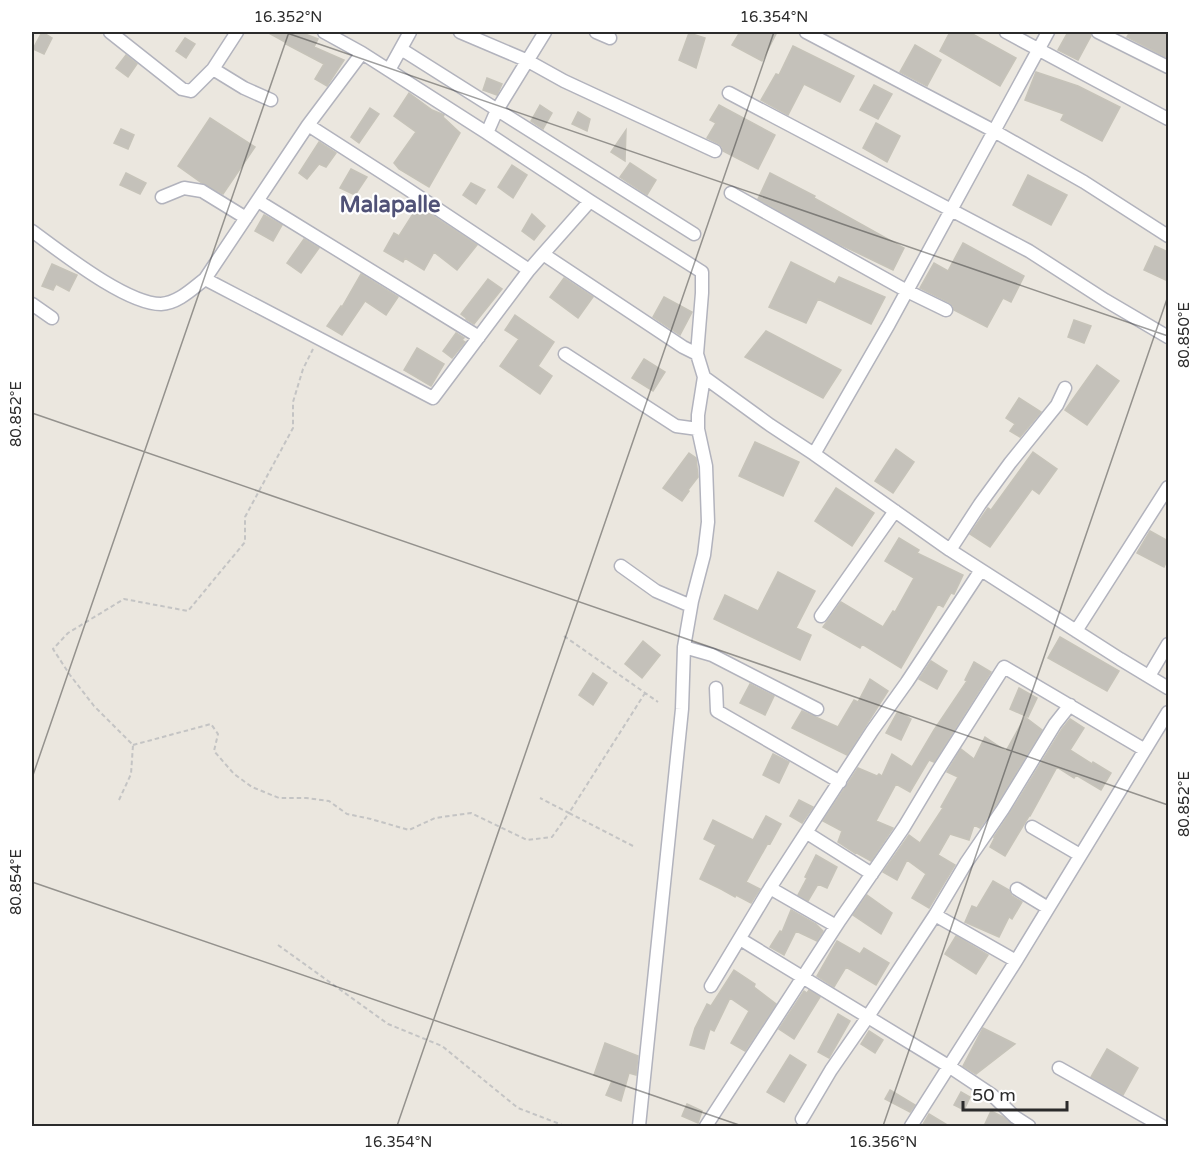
<svg xmlns="http://www.w3.org/2000/svg" width="1200" height="1158" font-family="'Varela Round',sans-serif">
<style>
.building{fill:#c4c1ba;stroke:#c6c3b9;stroke-width:1.5}
.lines{fill:none;stroke-linecap:round;stroke-linejoin:round}
.minor-casing{stroke:#b2b3bd;stroke-width:15}
.path{stroke:#c4c4c4;stroke-width:2;stroke-dasharray:4.5 3;stroke-linecap:butt}
.minor{stroke:#fff;stroke-width:12}
.ticks{fill:none;stroke:#2b2b2b;stroke-width:1.5;stroke-opacity:0.45}
.labels{text-anchor:middle;stroke-width:4.5;stroke-linejoin:round;paint-order:stroke}
.quarter-label{font-size:22px;font-weight:bold;fill:#505277;stroke:#fff}
.neatline{fill:none;stroke:#2b2b2b;stroke-width:2}
.ticks-label{font-size:15px;text-anchor:middle;fill:#2b2b2b}
</style>
<rect width="100%" height="100%" fill="#ebe7df"/>
<path class="building" d="M42 32 52 38 44 54 33 49Z
M267 32H300L318 39 314 47 344 60 327 86 315 79 324 64 286 44 287 43Z
M740 32H777L762 61 732 45Z
M950 32H969L1016 58 1000 86 940 51Z
M1068 32H1090L1091 36 1078 60 1058 50Z
M1130 32H1168V58L1127 37Z
M689 33 705 38 696 68 679 60Z
M185 38 195 44 186 58 176 51Z
M915 45 941 60 927 86 900 72Z
M793 46 854 76 840 102 804 84 788 115 761 100 776 74 779 75Z
M126 55 137 64 128 77 116 68Z
M1036 72 1078 86 1120 107 1102 141 1061 120 1064 114 1025 100Z
M487 78 502 84 497 95 483 90Z
M874 85 892 94 878 119 860 110Z
M409 93 432 110 444 115 443 117 460 133 429 187 399 169 394 163 416 132 394 116Z
M540 105 552 113 543 129 531 121Z
M719 105 775 135 758 169 723 151 722 147 719 144 707 138 716 123 710 120Z
M370 108 379 114 359 143 351 137Z
M578 112 590 119 587 131 572 124Z
M210 118 255 147 223 194 202 183 178 166Z
M876 123 900 136 887 162 863 148Z
M121 129 134 135 128 149 114 143Z
M626 130 625 161 611 152Z
M319 142 336 153 326 167 319 164 307 179 299 173Z
M630 163 656 180 647 195 620 177Z
M512 165 527 175 513 198 498 187Z
M351 169 367 177 355 195 340 188Z
M126 173 146 183 140 194 120 185Z
M770 173 815 196 814 198 904 248 893 270 835 242 758 199Z
M1028 175 1067 195 1051 225 1013 205Z
M471 183 485 190 476 204 463 195Z
M418 206 477 245 457 270 434 252 424 270 405 258 403 262 384 251 394 233 399 236Z
M532 214 545 226 534 240 522 231Z
M264 215 282 225 273 241 255 231Z
M304 239 319 248 301 273 287 263Z
M963 243 1024 276 1011 302 1003 298 987 327 954 310 953 306 950 303 920 288 934 263 948 271Z
M1155 246 1168 252V281L1144 270Z
M791 262 835 284 839 277 885 297 871 324 818 299 806 323 769 307Z
M52 264 77 275 69 291 56 284 53 290 42 286Z
M361 274 398 297 386 315 365 301 342 335 327 326 341 306 342 307Z
M564 278 593 297 578 318 550 297Z
M488 279 502 289 474 324 466 319V318L461 314Z
M664 297 692 312 680 335 653 317Z
M515 315 554 342 538 366 552 376 540 394 500 366 519 339 505 330Z
M1074 320 1091 326 1084 343 1068 337Z
M766 331 841 370 823 398 745 357Z
M456 333 464 338 462 340 465 342 452 358 443 351Z
M417 348 444 364 431 386 404 370Z
M644 359 665 372 653 391 632 378Z
M1097 365 1119 381 1087 425 1065 410Z
M1019 398 1041 412 1020 437 1010 431 1015 424 1006 418Z
M755 442 799 462 783 496 739 476Z
M896 449 914 462 893 493 875 481Z
M1033 452 1057 469 1039 494 1032 489 990 547 970 534 988 508 991 510Z
M689 453 696 458 698 477 688 490 689 491 682 501 663 488Z
M836 488 874 513 852 546 815 521Z
M1150 531 1168 541V558L1164 567 1137 553Z
M899 538 919 550 917 553 963 575 954 594 951 593 943 607 938 604 901 668 862 644 860 648 823 627 841 602 883 627 893 611 895 612 914 578 885 561Z
M778 572 815 591 796 628 811 635 800 660 714 619 725 595 758 611Z
M1060 637 1119 671 1107 691 1048 658Z
M643 641 660 655 642 678 625 664Z
M931 661 947 671 937 689 919 679Z
M974 662 991 672 934 762 929 760 910 792 896 784 876 821 893 828 871 861 855 852V853L838 842 842 831 823 821 858 768 877 776 879 774 882 776 892 754 912 767 934 730 967 681 965 680Z
M593 673 607 683 593 705 579 695Z
M870 679 888 691 847 755 792 728 802 711 838 727 854 700 858 702Z
M750 684 774 696 765 715 740 703Z
M1019 688 1037 698 1028 717 1010 709Z
M897 713H901L911 719 901 740 886 733Z
M1025 717 1042 730 996 805 980 828 974 825 969 840 950 834 938 855 955 865 929 908 912 898 926 874 907 860 897 880 883 872 909 835 920 843 943 808 941 807 958 777 947 772 961 749 974 759 985 737 1006 751Z
M1070 719 1084 728 1070 750 1092 764 1093 762 1111 773 1101 790 1076 775 1074 778 1057 767 1030 816H1029L1005 856 990 847 995 837H994L1010 813 1062 729Z
M773 754 789 762 779 783 763 775Z
M799 800 813 807 802 823 790 816Z
M766 816 781 824 770 844 768 843 746 882 760 889 751 903 736 895 735 897 721 889 700 879 716 845 704 839 713 820 753 840Z
M816 855 837 867 827 888 818 884 808 901 798 895 807 878 805 877Z
M993 881 1009 890 1012 896 1022 902 1012 919 1009 917 999 937 965 922 972 906 977 908Z
M867 895 892 913 881 934 853 915Z
M791 910 816 924 823 931 817 941 796 931 784 955 770 947 780 931 782 932Z
M956 936 988 955 976 974 945 954Z
M837 941 860 954 864 948 889 963 876 985 846 967 834 987 817 976Z
M734 970 755 984 754 987 776 1004 745 1051 731 1043 749 1011 730 998 714 1031 710 1029 704 1049 690 1045 695 1028 707 1004 711 1006Z
M809 990 820 997 794 1039 779 1029 804 991 807 993Z
M838 1014 850 1021 829 1058 818 1052Z
M983 1028 1015 1044 976 1074 963 1066Z
M869 1031 883 1040 875 1053 861 1044Z
M605 1043 638 1056 636 1075 629 1073 621 1101 606 1095 612 1081 594 1075Z
M1107 1049 1138 1068 1123 1095 1091 1077Z
M790 1055 806 1065 784 1102 767 1092Z
M890 1090 915 1105 910 1112 885 1099Z
M961 1092 970 1097 964 1110 954 1105Z
M687 1104 702 1111 698 1123 682 1116Z
M991 1111 1003 1117 1015 1126H984Z
M929 1114 949 1126H922Z"/>
<g class="lines">
<defs>
<path id="minor" d="M110 32 182 89 191 91 213 69
M237 32 213 69 244 88 271 100
M324 32 362 53
M460 32 528 61 564 81 715 151
M596 32 610 38
M806 32 994 131 1084 182 1168 236
M1006 32 1168 119
M1098 32 1168 67
M401 49 694 234
M389 70 410 32
M729 93 1029 251 1105 300 1168 337
M308 125 362 53 487 133 497 110 545 32
M487 133 590 201 702 272V293L697 354 704 377 770 425 814 454 889 324 1048 32
M731 193 907 291 946 310
M162 197 184 188 202 191 246 218
M258 201 479 337
M590 201 543 254 683 347 697 354
M32 231C61 252 126 304 161 304 178 303 192 289 205 279L308 125 403 186 529 270 543 254
M205 279 433 398 529 270
M32 304 52 318
M565 354 676 426 698 429V415L704 377
M814 454 950 550 1120 659 1168 688
M950 550 980 504 1010 463 1057 405 1065 388
M621 566 656 591 691 606
M821 616 895 511
M1076 631 1168 487
M684 647 712 655 817 709
M1149 676 1168 644
M716 688 717 711 840 782
M1032 827 1080 855
M807 833 872 874
M770 888 836 926
M1017 889 1048 908
M935 915 1016 961
M740 939 950 1067 992 1095 1015 1117 1029 1126
M711 986 770 888 872 731 907 682 981 570
M1059 1068 1162 1126
M802 1119 831 1070 867 1018 935 915 966 863 1003 809 1055 724 1070 705
M639 1126 682 709 684 647 692 601 704 555 708 522 706 466 698 429
M706 1126 840 920 904 827 937 772 1004 667 1145 750
M911 1126 1016 961 1168 712"/>
</defs>
<use href="#minor" class="minor-casing"/>
<path class="path" d="M564 636 658 702
M133 745 211 724 218 734 214 751 234 774 252 787 279 798H306L329 801 347 814 371 819 409 830 435 818 471 813 527 840 552 837 569 813 540 798
M119 800 131 774 133 745 94 706 70 675 53 649 68 633 124 599 188 611 245 542V517L293 428V402L303 369 313 349
M633 846 569 813 645 693
M278 945 388 1024 442 1046 518 1108 565 1126"/>
<use href="#minor" class="minor"/>
</g>
<path class="ticks" d="M284 32 1168 336M32 413 1168 805M32 778 289 32M32 882 742 1126M397 1126 774 32M883 1126 1168 296"/>
<g class="labels">
<g class="quarter-label">
<text x="390" y="212">Malapalle</text>
</g>
</g>
<rect width="1200" height="1158" fill="none" stroke="#ffffff" stroke-width="66"/>
<path d="M963 1101v9h104v-9" fill="none" stroke="#2b2b2b" stroke-width="3"/>
<text x="972" y="1101" font-size="18" fill="#2b2b2b" stroke="#ffffff" stroke-width="4.5" paint-order="stroke">50 m</text>
<rect x="33" y="33" width="1134" height="1092" class="neatline"/>
<g class="ticks-label">
<text x="288" y="22">16.352°N</text>
<text x="774" y="22">16.354°N</text>
<text transform="translate(1184 335) rotate(-90)" y="5">80.850°E</text>
<text transform="translate(16 414) rotate(-90)" y="5">80.852°E</text>
<text transform="translate(1184 804) rotate(-90)" y="5">80.852°E</text>
<text transform="translate(16 882) rotate(-90)" y="5">80.854°E</text>
<text x="398" y="1147">16.354°N</text>
<text x="883" y="1147">16.356°N</text>
</g>
</svg>
